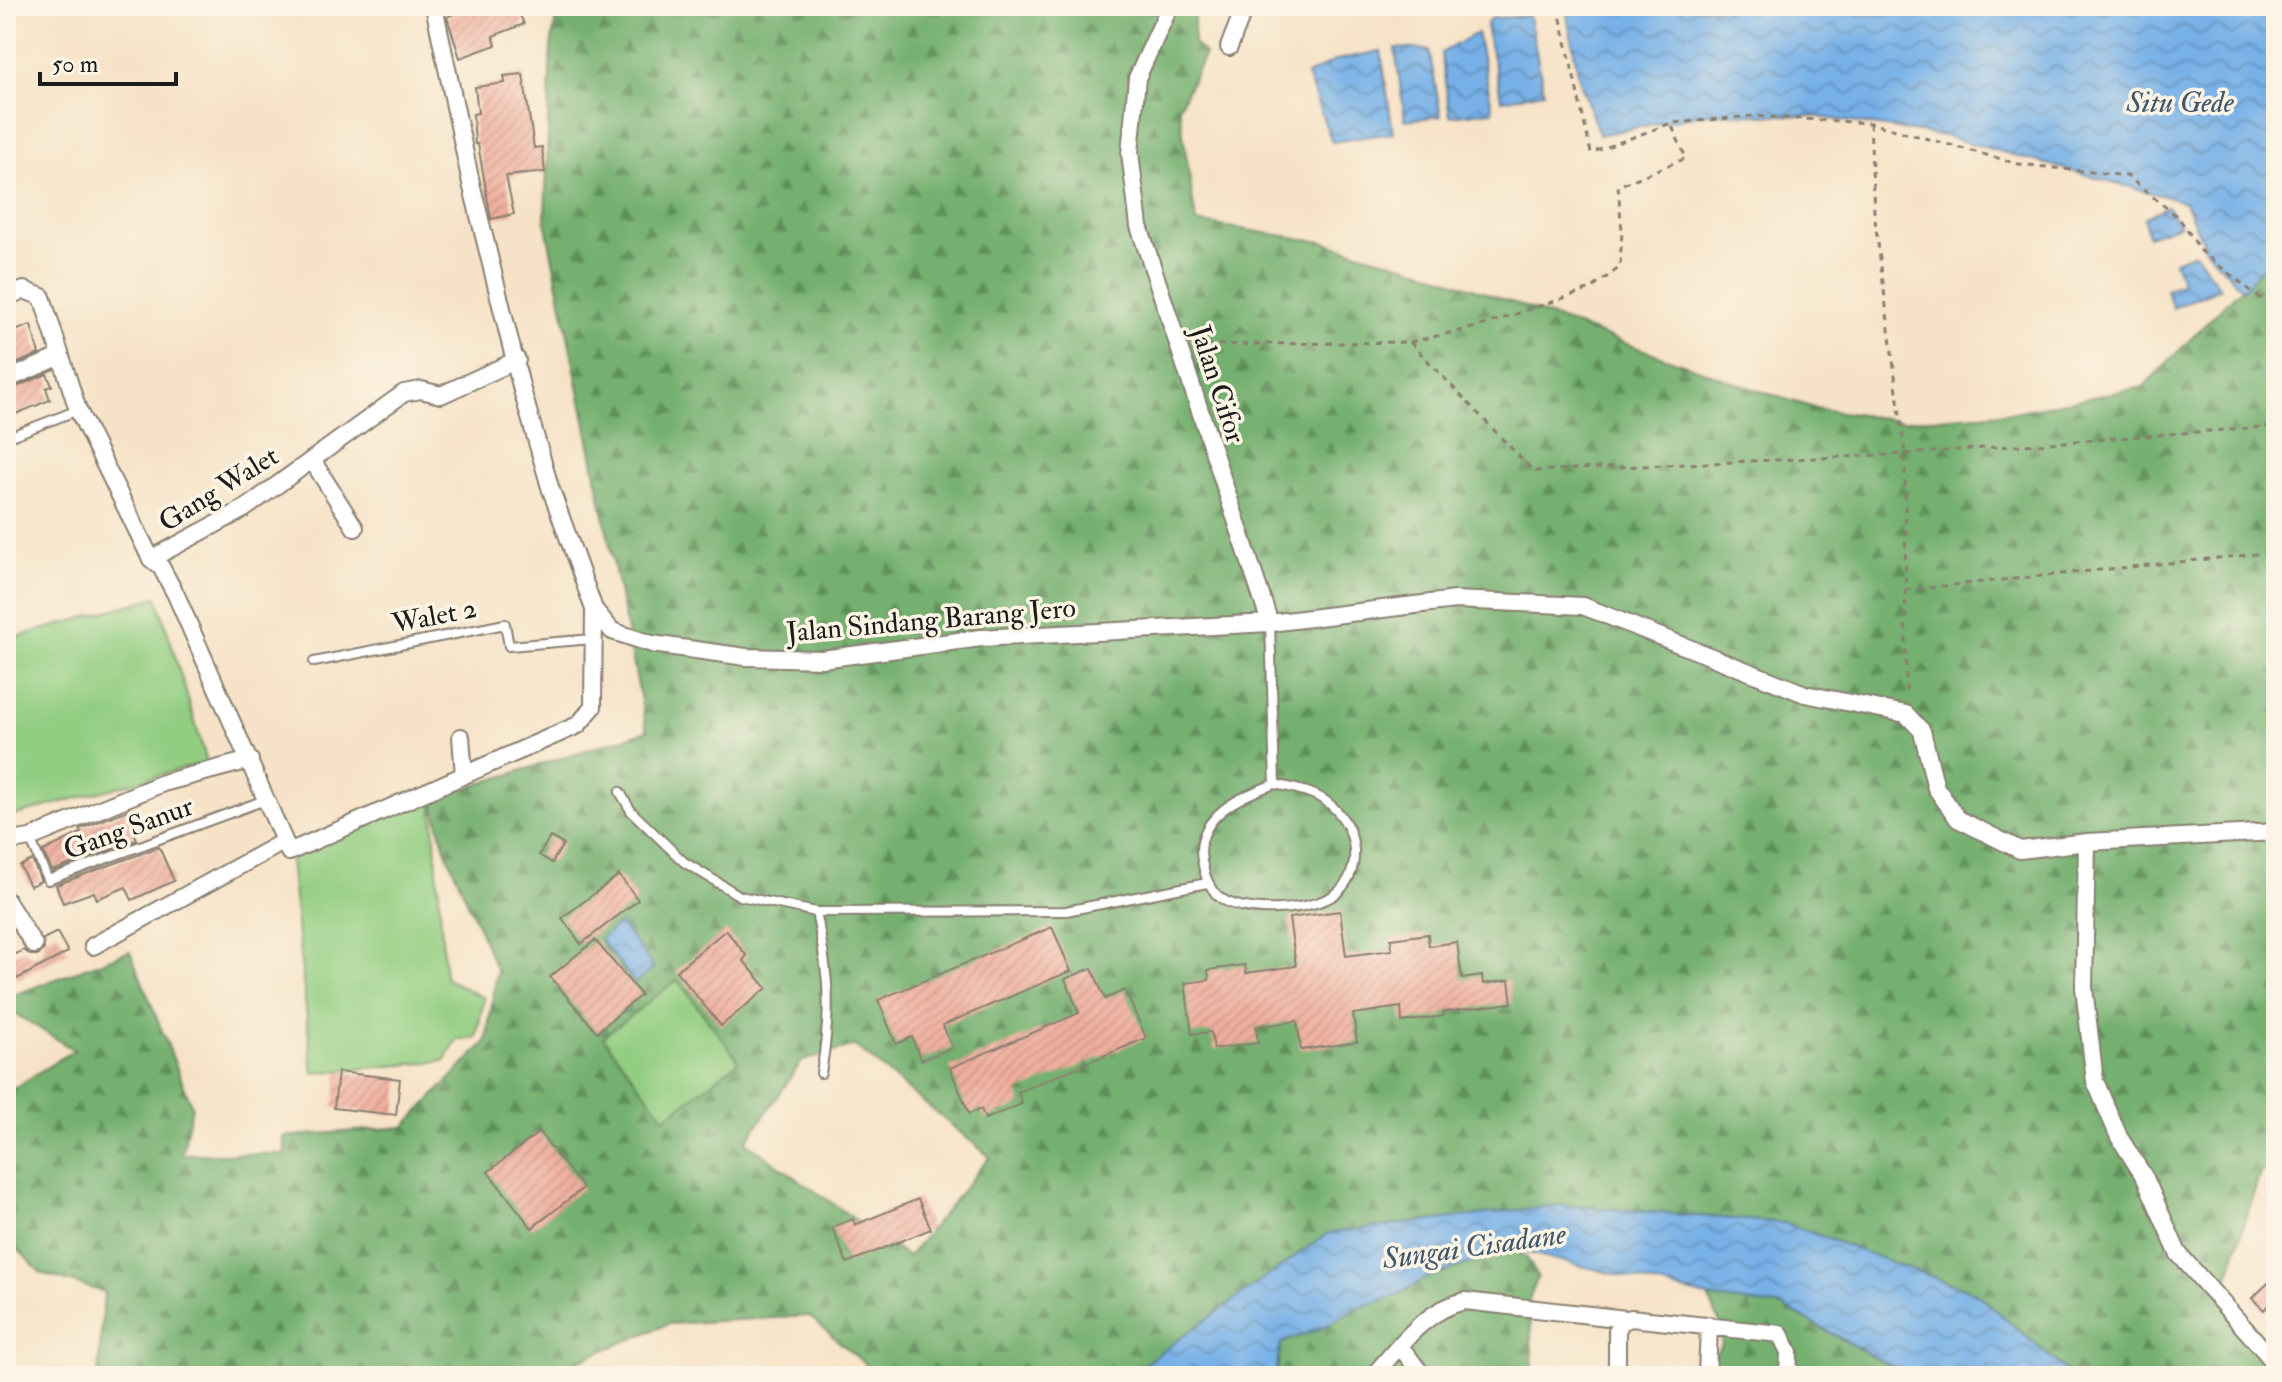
<svg xmlns="http://www.w3.org/2000/svg" width="2282" height="1382" font-family="'IM FELL Double Pica',serif">
<style>
.forest{fill:url(#forest-firs);stroke:#486646;stroke-width:2;fill-rule:evenodd}
.pitch{fill:#92cd81;stroke:#57744e;stroke-width:2}
.water{fill:url(#water-waves);stroke:#496682;stroke-width:2}
.building{fill:url(#building-hatch)}
.lines{fill:none;stroke-linecap:round;stroke-linejoin:round}
.lane-casing{stroke:#897f71;stroke-width:12}
.street-casing{stroke:#897f71;stroke-width:20}
.path{stroke:#897f71;stroke-width:3;stroke-dasharray:6 6;stroke-linecap:butt}
.lane{stroke:#fff;stroke-width:8}
.street{stroke:#fff;stroke-width:16}
.labels{text-anchor:middle;stroke-width:7;stroke-linejoin:round;paint-order:stroke}
.street-label{font-size:28px;fill:#1c1c1c;stroke:#fcf5e5}
.water-label{font-size:30px;font-style:italic;fill:#40576d;stroke:#fcf5e5}
</style>
<defs>
<pattern id="forest-firs" width="22" height="20" patternUnits="userSpaceOnUse" patternTransform="scale(2)"><rect width="22" height="20" fill="#75b06f"/><path d="M5 1l3.5 6h-7zM16 11l3.5 6h-7z" fill="#5f8e5a"/></pattern>
<pattern id="water-waves" width="16" height="10" patternUnits="userSpaceOnUse" patternTransform="scale(2)"><rect width="16" height="10" fill="#76b0e7"/><path d="M0 5q4-4 8 0t8 0" fill="none" stroke="#608eba"/></pattern>
<pattern id="building-hatch" width="6" height="6" patternUnits="userSpaceOnUse" patternTransform="scale(2)"><rect width="6" height="6" fill="#efae9d"/><path d="M-1 1l2-2M0 6l6-6M5 7l2-2" fill="none" stroke="#cc9587"/></pattern>
</defs>
<rect width="100%" height="100%" fill="#fcf5e5"/>
<filter id="ink" filterUnits="userSpaceOnUse"><feTurbulence type="fractalNoise" baseFrequency=".0125" numOctaves="2"/><feDisplacementMap in="SourceGraphic" scale="16" xChannelSelector="R" yChannelSelector="G"/><feConvolveMatrix kernelMatrix="1 2 1 2 8 2 1 2 1" color-interpolation-filters="sRGB"/></filter>
<filter id="wash" filterUnits="userSpaceOnUse"><feTurbulence type="fractalNoise" baseFrequency=".006" numOctaves="4" result="noise"/><feDisplacementMap in="SourceGraphic" scale="32" xChannelSelector="R" yChannelSelector="G"/><feGaussianBlur stdDeviation="1.8" result="paint"/><feColorMatrix in="noise" values="0 0 0 0 0 0 0 0 0 0 0 0 0 0 0 0 0 1.4 0 .05"/><feComposite in="paint" operator="in"/></filter>
<g filter="url(#wash)">
<rect width="100%" height="100%" fill="#f6e2c6"/>
<path class="forest" d="M558 6H1205L1194 17V44L1205 54 1179 107 1196 222 1323 242 1425 271 1741 385 1814 408 1901 421 2015 412 2143 387 2263 266 2276 269V1164L2260 1173 2225 1287 2276 1356V1376H2072L1976 1293 1785 1223 1560 1205 1140 1367 1138 1376H879L809 1316 668 1324 541 1376H98L104 1292 41 1273 6 1237V1093L74 1050 6 1008V998L130 951 192 1106 182 1154H286L283 1137 404 1127 486 1042 497 971 445 849 432 799 647 731 545 220 551 46ZM855 1046 990 1157 908 1257 746 1142 802 1061Z
M1513 1249 1527 1258 1538 1277 1529 1300 1533 1369 1529 1376H1276L1281 1343 1322 1328 1356 1308 1396 1296 1426 1278Z
M1708 1297 1784 1307 1909 1376H1684L1704 1368 1722 1345 1719 1321Z"/>
<path class="pitch" d="M157 597 207 762 6 818V640Z
M432 799 445 978 484 998 476 1038 457 1040 444 1061 313 1073 289 852Z
M677 980 739 1061 665 1118 603 1037Z"/>
<path class="water" d="M1590 6 1759 9 1778 14H1922L2016 6H2276V269L2263 266 2243 290 2206 250 2185 202 1944 136 1812 116 1708 113 1599 135 1579 78 1567 14Z
M1529 16 1544 92 1502 100 1486 26 1491 18Z
M1477 33 1493 111 1450 116 1441 53Z
M1395 48 1429 50 1441 116 1405 120Z
M1381 51 1393 133 1332 142 1307 75 1337 60Z
M2167 206 2180 225 2148 236 2144 218Z
M2195 253 2220 288 2173 308 2166 290 2182 283 2174 261Z
M620 923 654 968 635 983 600 939Z
M1560 1205 1785 1223 1976 1293 2072 1376H1909L1784 1307 1708 1297 1513 1249 1426 1278 1396 1296 1356 1308 1322 1328 1281 1343 1275 1376H1138L1140 1367 1328 1233Z"/>
<g id="blocks">
<path class="building" d="M451 6H516L524 24 493 36 496 45 460 58 447 17 454 14Z
M523 74 534 148 542 147 545 172 506 176 514 214 491 219 478 144H475L473 114 478 113 475 87 505 83 504 76Z
M31 325 39 354 6 368V334Z
M47 374 52 386 46 388 50 400 6 418V391Z
M128 810 137 840 52 871 43 851 81 833 80 829Z
M550 837 563 844 552 863 539 855Z
M159 847 174 881 132 900 126 887 97 899 94 892 63 903 56 885Z
M32 860 41 881 30 886 20 866Z
M619 875 638 900 581 944 562 918Z
M1340 911 1346 956 1392 950 1391 939 1428 934 1429 946 1457 942 1462 979 1482 976 1483 984 1509 980 1512 1003 1443 1012 1444 1016 1402 1022 1401 1007 1353 1014 1357 1042 1301 1050 1297 1021 1256 1027 1258 1043 1214 1049 1211 1032 1192 1034 1185 983 1209 980 1208 970 1245 965 1246 973 1296 966 1289 918Z
M1052 927 1071 971 943 1025 952 1048 921 1060 912 1037 896 1044 878 1000Z
M726 930 747 956 743 960 767 988 721 1026 676 971Z
M57 932 68 952 17 979 6 959 24 950 30 955H39L44 949 43 939Z
M595 940 641 995 597 1032 550 977Z
M1092 968 1105 999 1125 990 1146 1038 1018 1092 1022 1104 985 1119 981 1109 969 1114 950 1068 1079 1013 1065 979Z
M338 1072 400 1079 396 1115 334 1108Z
M539 1132 583 1188 532 1228 488 1172Z
M918 1199 931 1229 847 1263 832 1227 853 1219 855 1225Z
M2276 1276V1298L2264 1310 2252 1298Z"/>
</g>
</g>
<g filter="url(#ink)">
<use href="#blocks" fill-opacity="0" stroke="#897f71" stroke-width="2"/>
<g class="lines">
<defs>
<path id="lane" d="M6 438 78 410
M1270 623 1275 784
M314 662 505 624 509 646 593 639
M1275 784C1292 788 1312 791 1327 802 1356 823 1365 867 1338 892 1316 912 1237 917 1216 894 1207 883 1205 875 1202 861 1194 817 1240 796 1275 784Z
M620 792 631 811 684 862 740 896 816 912 1066 911 1207 883
M30 838 48 880 265 800
M816 912C829 976 832 1009 821 1073"/>
<path id="street" d="M1170 6 1137 78 1130 153 1139 226 1270 623
M1229 47 1245 6
M6 297 24 290 42 297 78 410 151 559 161 567 176 595 289 852 578 725 593 707 594 609 550 487 522 390 471 183 434 6
M6 380 59 357
M312 460 355 528
M151 559 244 509 404 393 421 390 441 395 517 360
M594 609 612 631 652 644 746 657 822 659 981 638 1270 623 1455 600 1583 606 1805 694 1906 714 1922 731 1936 788 1958 819 2020 850 2087 842 2276 832
M461 737 464 775
M6 842 30 838 163 783 250 760
M2087 842 2084 988 2095 1081 2119 1137 2145 1178 2178 1253 2276 1364
M6 900 34 945
M93 946 283 842
M1400 1346 1423 1376
M1373 1376C1400 1346 1424 1310 1465 1301L1626 1319
M1617 1376V1331L1621 1322 1631 1318 1780 1334 1789 1352 1788 1376
M1707 1376 1709 1325"/>
</defs>
<use href="#lane" class="lane-casing"/>
<use href="#street" class="street-casing"/>
<path class="path" d="M1558 6 1591 153 1671 123 1754 116 1870 123 2019 164 2127 176 2179 218 2201 251 2276 311
M1773 6 1860 13 1912 6
M1870 123 1874 212 1905 454 1906 697
M1410 342 1533 471 1905 454 2276 426
M1194 345 1410 342 1477 327 1591 289 1620 267 1622 231 1618 186 1686 158 1671 124
M1905 590 2276 552"/>
<use href="#lane" class="lane"/>
<use href="#street" class="street"/>
</g>
</g>
<g class="labels">
<g class="street-label">
<text transform="translate(1219 384) rotate(72)" y="10">Jalan Cifor</text>
<text transform="translate(218 488) rotate(-32)" y="10">Gang Walet</text>
<text transform="translate(434 615) rotate(-11)" y="10">Walet 2</text>
<text transform="translate(931 619) rotate(-5)" y="10">Jalan Sindang Barang Jero</text>
<text transform="translate(128 827) rotate(-20)" y="10">Gang Sanur</text>
</g>
<g class="water-label">
<text x="2180" y="112">Situ Gede</text>
<text transform="translate(1474 1246) rotate(-8)" y="10">Sungai Cisadane</text>
</g>
</g>
<rect width="2282" height="1382" fill="none" stroke="#fcf5e5" stroke-width="32"/>
<path d="M40 72v12h136v-12" fill="none" stroke="#1c1c1c" stroke-width="4"/>
<text x="52" y="72" font-size="24" fill="#1c1c1c" stroke="#fcf5e5" stroke-width="6" paint-order="stroke">50 m</text>
</svg>
